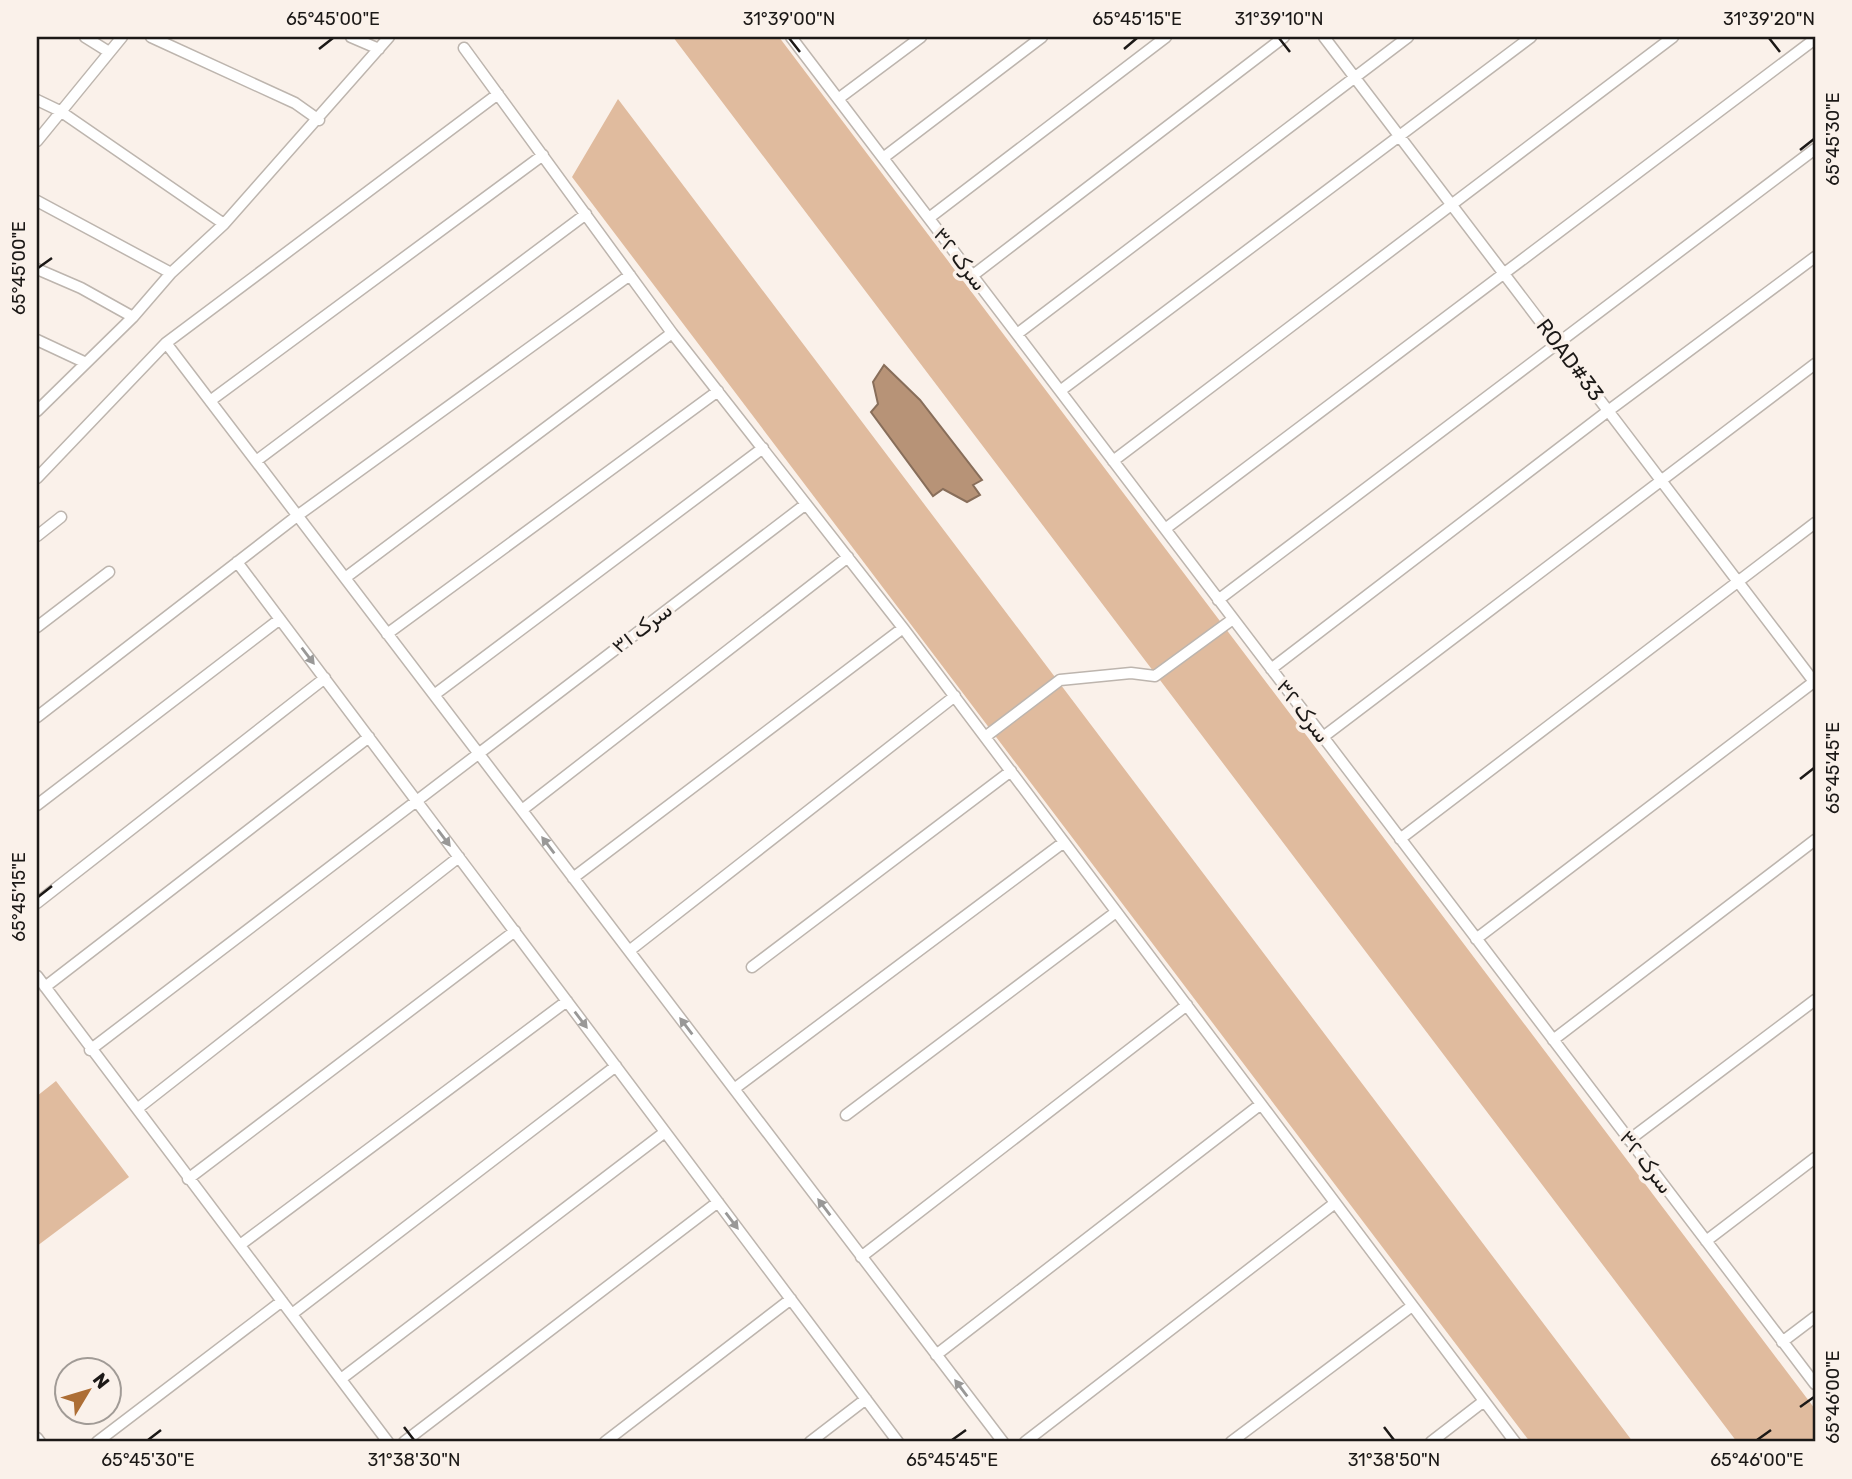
<svg xmlns="http://www.w3.org/2000/svg" width="1852" height="1479" font-family="Rubik,'Noto Sans Arabic',sans-serif">
<style>
.green{fill:#e0bb9e}
.water{fill:#b79377;stroke:#886e5a;stroke-width:2}
.lines{fill:none;stroke-linecap:round;stroke-linejoin:round}
.minor-casing{stroke:#bdb5ae;stroke-width:13}
.minor{stroke:#fff;stroke-width:10}
.oneway{fill:#999897}
.ticks{fill:none;stroke:#1c1917;stroke-width:2.5}
.labels{text-anchor:middle;stroke-width:7;stroke-linejoin:round;paint-order:stroke}
.street-label{font-size:21px;fill:#1c1917;stroke:#faf1ea}
.neatline{fill:none;stroke:#1c1917;stroke-width:2.5}
.ticks-label{font-size:18px;text-anchor:middle;fill:#1c1917}
</style>
<rect width="100%" height="100%" fill="#faf1ea"/>
<path class="green" d="M673 37H779L1815 1409V1442H1737Z
M618 99 1633 1442H1530L572 177Z
M56 1081 129 1177 37 1246V1096Z"/>
<path class="water" d="M884 365 920 400 982 480 973 485 980 495 967 502 943 489 933 496 871 412 878 404 873 382Z"/>
<g class="lines">
<defs>
<path id="minor" d="M85 37 109 52
M151 37 295 103 319 120
M351 37 379 49
M791 37 1815 1384
M1324 37 1815 683
M464 48 672 333 903 628 1515 1442
M838 99 921 37
M37 100 60 111 224 224
M37 141 122 37
M883 158 1042 37
M37 201 171 273
M929 218 1166 37
M37 269 81 288 133 317
M972 276 1284 37
M1017 334 1408 37
M37 340 84 362
M166 343 1003 1442
M1060 391 1531 37
M210 401 543 155
M37 411 133 317 171 273 224 224 389 37
M256 461 586 214
M1113 461 1673 37
M37 478 166 343 498 94
M1165 529 1815 39
M37 536 61 517
M237 562 898 1442
M345 578 672 333
M1218 600 1815 149
M37 627 109 572
M387 634 718 391
M1271 669 1608 411 1815 257
M434 695 763 448
M37 717 297 516 630 275
M985 737 1060 680 1131 673 1155 676 1233 619
M1323 737 1815 364
M37 805 280 619
M522 810 848 557
M1400 839 1815 523
M573 878 903 628
M37 903 325 678
M1476 939 1815 681
M629 951 955 696
M752 967 1011 771
M37 976 388 1442
M45 987 369 737
M1553 1040 1815 840
M90 1050 806 504
M734 1089 1064 842
M137 1109 459 857
M846 1115 1116 912
M1629 1140 1815 1000
M188 1179 515 931
M1706 1241 1815 1158
M240 1245 567 1001
M861 1257 1187 1005
M292 1314 616 1066
M1782 1342 1815 1317
M936 1355 1261 1104
M341 1379 665 1132
M37 1438 40 1442
M97 1442 282 1301
M404 1442 718 1202
M605 1442 791 1299
M810 1442 866 1399
M1025 1442 1335 1203
M1231 1442 1412 1306
M1431 1442 1484 1401"/>
</defs>
<use href="#minor" class="minor-casing"/>
<use href="#minor" class="minor"/>
</g>
<defs><path id="oneway-solid" d="M-6-.8H1V-3.2L6.5 0L1 3.2V.8H-6Z" transform="scale(1.75)"/></defs>
<g class="oneway">
<use href="#oneway-solid" transform="translate(308 656) rotate(53)"/>
<use href="#oneway-solid" transform="translate(444 838) rotate(53)"/>
<use href="#oneway-solid" transform="translate(548 845) rotate(-127)"/>
<use href="#oneway-solid" transform="translate(581 1020) rotate(53)"/>
<use href="#oneway-solid" transform="translate(686 1026) rotate(-127)"/>
<use href="#oneway-solid" transform="translate(824 1207) rotate(-127)"/>
<use href="#oneway-solid" transform="translate(732 1221) rotate(53)"/>
<use href="#oneway-solid" transform="translate(961 1388) rotate(-127)"/>
</g>
<path class="ticks" d="M789 38 800 52M1279 38 1290 52M1769 38 1780 52M319 49 333 38M1124 49 1137 38M1800 150 1814 139M38 268 52 258M1800 779 1814 768M38 897 52 886M1800 1407 1814 1397M404 1427 414 1440M1384 1427 1394 1440M148 1440 161 1430M952 1440 966 1430M1757 1440 1771 1430"/>
<g class="labels">
<g class="street-label">
<text transform="translate(960 259) rotate(53)" y="7">سرک ۳۲</text>
<text transform="translate(1570 360) rotate(53)" y="7">ROAD#33</text>
<text transform="translate(642 628) rotate(-37)" y="7">سرک ۳۱</text>
<text transform="translate(1303 711) rotate(53)" y="7">سرک ۳۲</text>
<text transform="translate(1646 1162) rotate(53)" y="7">سرک ۳۲</text>
</g>
</g>
<rect width="1852" height="1479" fill="none" stroke="#faf1ea" stroke-width="77"/>
<g transform="translate(88 1391) rotate(52)"><circle r="33" fill="#faf1ea" stroke="#a19b96" stroke-width="2"/>
<path d="M0-5L12 26L0 18L-12 26Z" fill="#ad6e35"/>
<text y="-10" font-size="19" font-weight="bold" text-anchor="middle" fill="#1c1917">N</text>
</g>
<rect x="38" y="38" width="1776" height="1402" class="neatline"/>
<g class="ticks-label">
<text x="333" y="25">65°45'00"E</text>
<text x="789" y="25">31°39'00"N</text>
<text x="1137" y="25">65°45'15"E</text>
<text x="1279" y="25">31°39'10"N</text>
<text x="1769" y="25">31°39'20"N</text>
<text transform="translate(1833 139) rotate(-90)" y="6">65°45'30"E</text>
<text transform="translate(19 268) rotate(-90)" y="6">65°45'00"E</text>
<text transform="translate(1833 768) rotate(-90)" y="6">65°45'45"E</text>
<text transform="translate(19 897) rotate(-90)" y="6">65°45'15"E</text>
<text transform="translate(1833 1397) rotate(-90)" y="6">65°46'00"E</text>
<text x="148" y="1466">65°45'30"E</text>
<text x="414" y="1466">31°38'30"N</text>
<text x="952" y="1466">65°45'45"E</text>
<text x="1394" y="1466">31°38'50"N</text>
<text x="1757" y="1466">65°46'00"E</text>
</g>
</svg>
